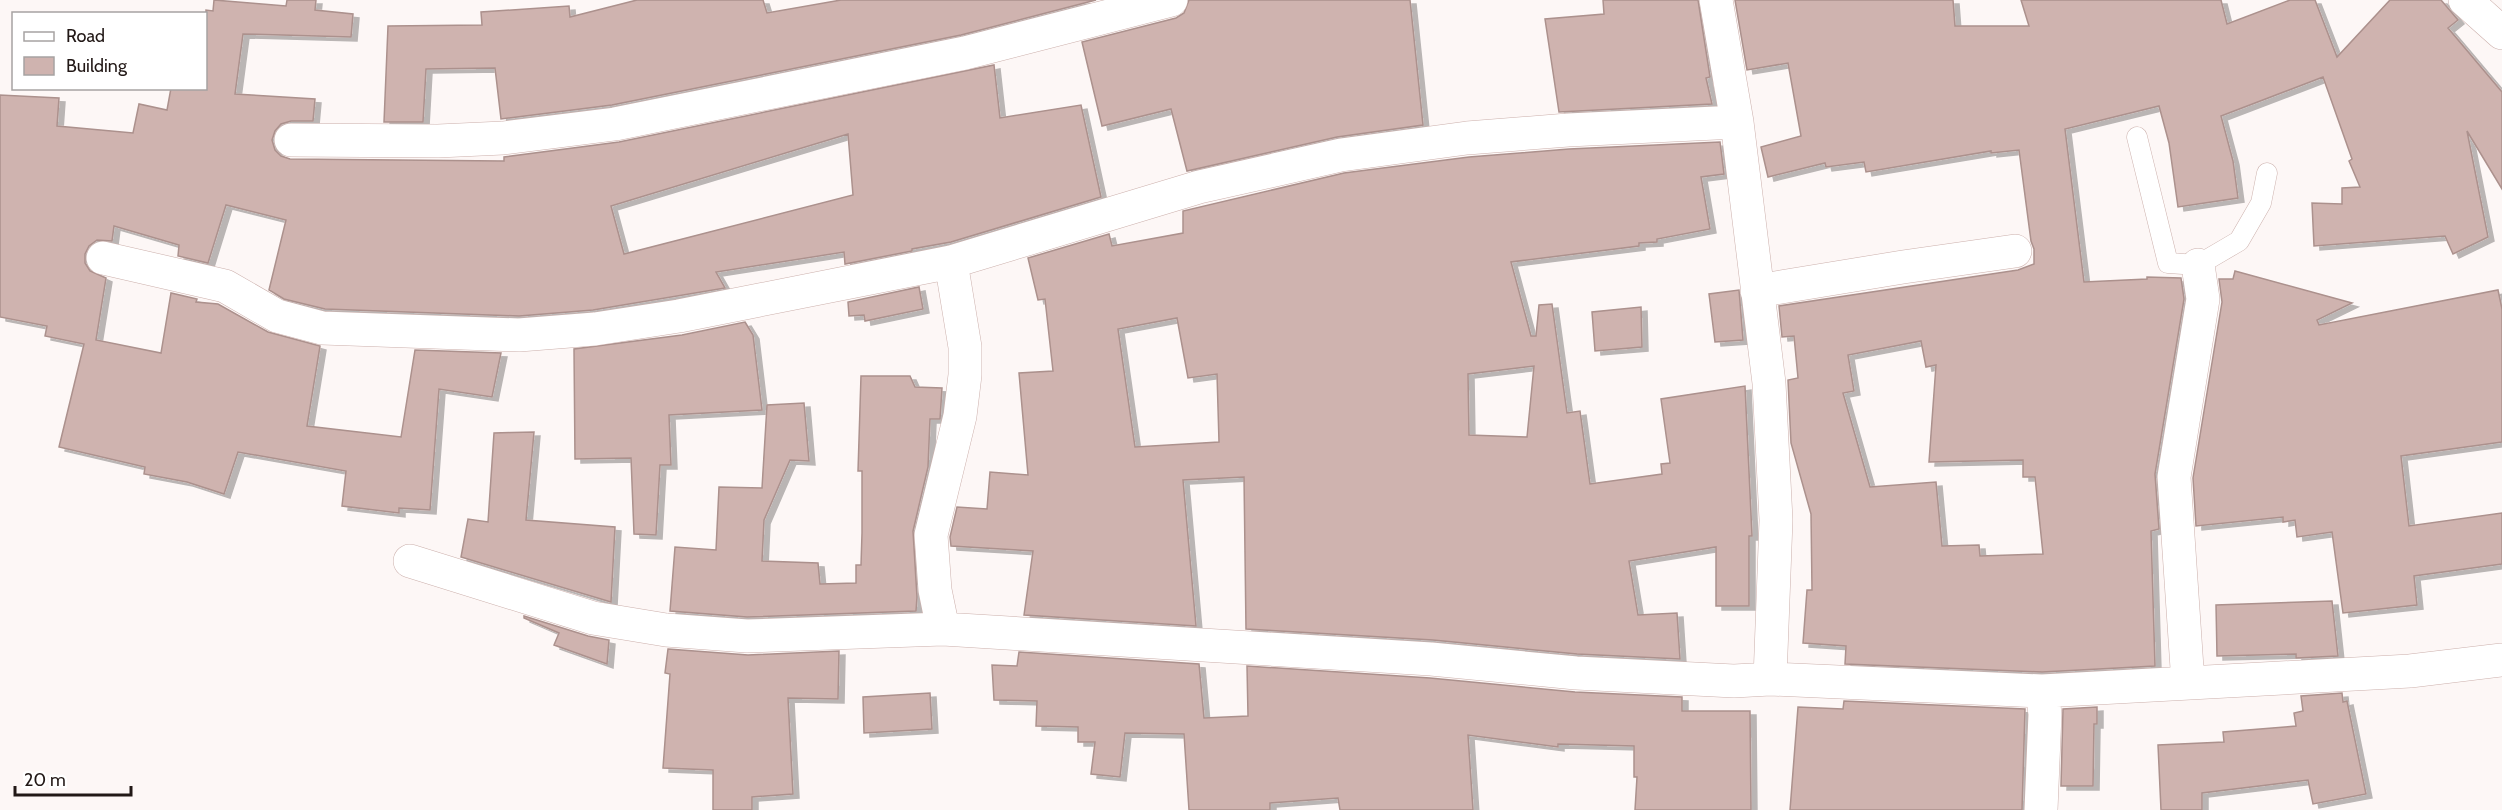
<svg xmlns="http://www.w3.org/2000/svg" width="2502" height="810" font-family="Cabin,sans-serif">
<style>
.building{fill:#cfb3af;stroke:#ac918d;stroke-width:1.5;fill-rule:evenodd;filter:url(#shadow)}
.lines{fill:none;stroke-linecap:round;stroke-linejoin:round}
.lane-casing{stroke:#ccb0ac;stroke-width:21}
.street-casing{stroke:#ccb0ac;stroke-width:34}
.lane{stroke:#fff;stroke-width:20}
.street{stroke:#fff;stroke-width:33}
</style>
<defs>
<filter id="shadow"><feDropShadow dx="6" dy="4" stdDeviation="0" flood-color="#0004"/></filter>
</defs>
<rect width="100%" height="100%" fill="#fdf7f6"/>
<path class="building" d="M214 0 286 6 287 0H316L315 10 353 14 351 37 243 34 235 94 315 99 313 121H291L281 124 275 131 272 140 275 150 281 156 290 159 504 161V157L619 142 994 65 1000 118 1081 105 1101 197 951 242 912 249V251L845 264 844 252 716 272 725 288 593 310 519 316 325 309 284 299 269 290 286 220 226 205 208 263 178 256 179 245 114 226 112 241 97 240 89 246 85 254V263L90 271 106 278 96 340 161 353 171 293 197 299 196 302 218 304 268 332 320 346 307 426 401 437 415 350 501 353 492 397 439 389 430 510 399 508V513L342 506 346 471 238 452 224 494 187 482 144 474 145 467 59 447 84 344 45 336 47 326 0 317V95L59 98 57 126 133 133 139 104 167 110 171 88H206V10L213 11ZM848 134 853 195 624 254 611 206Z
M637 0H763L767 13 841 0H1096L961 35 612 105 501 119 495 68 426 69 423 122H384L388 26 482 25 481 12 569 6 570 17Z
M1189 0H1410L1423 125 1337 137 1187 171 1171 109 1102 126 1082 42 1176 18 1184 13Z
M1603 0H1698L1710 77 1706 78 1712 104 1559 112 1545 19 1604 14Z
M1735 0H1953L1955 26H2029L2021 0H2221L2227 24 2290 0H2315L2337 57 2390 0H2441L2458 20 2448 28 2502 92V189L2467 131 2488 237 2453 254 2445 236 2314 246 2312 203 2342 204V188L2360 187 2349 161 2352 159 2323 77 2221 116 2233 161 2238 198 2178 207 2169 143 2159 106 2065 129 2084 282 2147 279V277L2181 278 2184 299 2155 474 2159 529 2151 531 2155 666 2042 672 1845 664 1846 646 1803 643 1807 590H1812L1811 514 1791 443 1788 380 1798 378 1794 336 1782 337 1779 306 2018 270 2034 264V249L2031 241 2019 150 1991 153V151L1866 172 1864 162 1826 167 1825 163 1768 177 1761 147 1801 136 1788 63 1747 70ZM1921 341 1926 367 1936 365 1929 462 2023 460V477H2035L2043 554 1980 556 1979 545 1942 546 1936 482 1870 487 1843 393 1854 391 1848 355Z
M1720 142 1724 174 1701 177 1710 229 1657 239V242L1639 243V246L1511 262 1531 336H1536L1539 305 1552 304 1567 413 1580 411 1590 484 1662 474 1661 464 1670 463 1661 399 1745 386 1752 536H1749V606H1716V547L1629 561 1638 615 1677 613 1680 659 1577 654 1433 640 1246 629 1244 477 1183 480 1196 626 1024 615 1033 551 951 546 950 537 957 507 987 509 990 472 1028 475 1019 373 1053 371 1045 299 1038 300 1028 258 1109 234 1112 246 1183 233V211L1344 173 1469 157 1569 149ZM1177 318 1188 378 1217 374 1219 442 1135 447 1118 329ZM1534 366 1527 437 1469 435 1468 374Z
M2235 271 2352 303 2317 320 2319 325 2498 290 2502 309V442L2401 456 2409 526 2502 513V564L2414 576 2417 605 2343 613 2332 532 2297 537 2295 520 2283 522V517L2196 526 2193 478 2222 302 2219 279H2233Z
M919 287 923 309 865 321 864 315 849 316 848 302Z
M1739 290 1743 340 1715 342 1709 294Z
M1641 307 1642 347 1595 351 1592 312Z
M745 322 753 335 762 410 669 415 671 465H660L656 535 634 534 631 458 575 459 574 349 682 335Z
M861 376H910L915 387 942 388 940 419H930L928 467 913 531 917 597 916 611 747 617 670 611 675 547 716 550 719 487 762 488 767 405 804 403 809 461 790 460 764 520 762 561 818 563 820 584 856 583V565H861L862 533V471H858Z
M534 432 526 520 615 527 611 602 461 557 468 519 488 522 494 433Z
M2332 601 2338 656 2296 658V654L2217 656 2216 605Z
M524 616 588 636 609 640 607 664 554 645 559 633 524 618Z
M668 649 748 655 839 651 838 699 788 698 793 794 752 797V810H713V770L663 768 670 674 665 673Z
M1019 652 1199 664 1204 718 1248 716 1247 666 1430 678 1575 692 1682 697V711H1750L1751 810H1635L1637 777H1634V746L1558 744V747L1468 735 1473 810H1340L1338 798 1270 803V810H1189L1184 734 1125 733 1120 777 1091 774 1095 742H1078V727L1036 726 1037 701 994 700 992 665 1017 666Z
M930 693 932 729 864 733 863 697Z
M2342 693 2343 702 2347 701 2366 794 2313 804 2308 780 2202 793V810H2161L2158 745 2224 742 2223 732 2296 726 2294 713 2303 711 2301 696Z
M1844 701 2025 709 2022 810H1790L1798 707 1843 709Z
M2097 707V724H2094L2093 786H2061L2063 709Z"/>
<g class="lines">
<defs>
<path id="lane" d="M2137 137 2168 263 2198 265 2239 241 2261 203 2267 173"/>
<path id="street" d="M1716 0 1737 122 1769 383 1776 520 1770 679
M2465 0 2502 33
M291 140 438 141 503 138 615 124 965 53 1171 0
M103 258 225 286 277 316 322 328 519 335 595 329 679 316 951 262 1199 187 1341 155 1467 138 1568 130 1737 122
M1757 291 1903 267 2015 251
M410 561 593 618 666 630 747 636 943 629 1431 659 1576 673 1734 681 1770 679 2042 691 2410 671 2502 660
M943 629 935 590 931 535 960 416 965 375V347L951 262
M2188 683 2174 477 2203 299 2198 265
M2041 810 2045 714 2042 691"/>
</defs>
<use href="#lane" class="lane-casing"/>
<use href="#street" class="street-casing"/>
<use href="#lane" class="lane"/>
<use href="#street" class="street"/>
</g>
<rect x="12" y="12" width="195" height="78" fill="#ffffff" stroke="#a7a3a2" stroke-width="1.5"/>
<rect x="24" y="32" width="30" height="9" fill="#ffffff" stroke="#a7a3a2" stroke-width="1.5"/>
<text x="66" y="42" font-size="18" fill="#221816">Road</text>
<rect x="24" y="57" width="30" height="18" fill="#cfb3af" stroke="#a7a3a2" stroke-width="1.5"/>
<text x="66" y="72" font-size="18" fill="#221816">Building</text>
<path d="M15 786v9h116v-9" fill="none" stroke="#221816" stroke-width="3"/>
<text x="24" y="786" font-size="18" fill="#221816" stroke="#ffffff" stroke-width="4.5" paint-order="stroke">20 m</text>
</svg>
